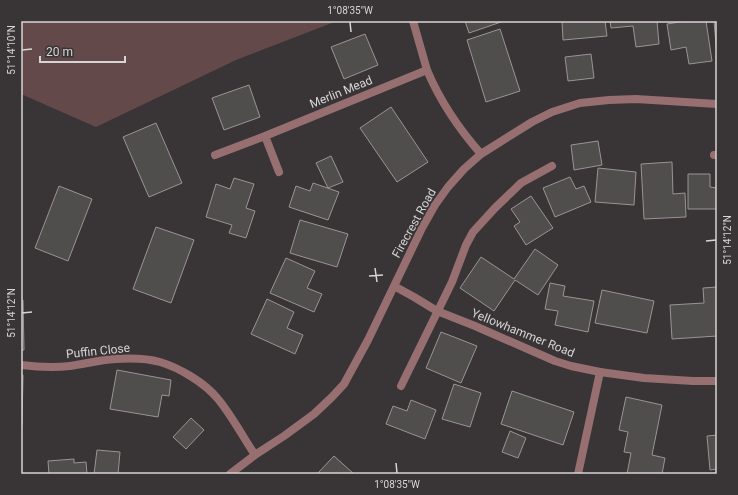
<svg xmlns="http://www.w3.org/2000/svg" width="738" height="495" font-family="Roboto,sans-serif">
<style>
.green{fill:#64494b}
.building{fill:#504d4d;stroke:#999595}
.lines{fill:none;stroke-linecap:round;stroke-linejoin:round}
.service{stroke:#976f71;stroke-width:8}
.minor{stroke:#976f71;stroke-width:8}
.ticks{fill:none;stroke:#d6d4d4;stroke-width:1.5}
.labels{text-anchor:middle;stroke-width:3.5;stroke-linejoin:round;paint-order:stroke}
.street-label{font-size:12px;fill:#d6d4d4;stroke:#393536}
.neatline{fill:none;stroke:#d6d4d4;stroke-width:1.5}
.ticks-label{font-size:10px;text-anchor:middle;fill:#d6d4d4}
</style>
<rect width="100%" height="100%" fill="#393536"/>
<path class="green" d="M21 21H337L236 60 96 127 21 94Z"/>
<path class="building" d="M465 21H504L469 33Z
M562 21H605L607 36 563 40Z
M610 21H657L659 44 636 47 633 26 611 28Z
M686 21H706L712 61 689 64 686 47 671 50 667 24Z
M714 21H717V55Z
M500 29 520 91 486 102 467 40Z
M365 34 378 65 344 79 331 47Z
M591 54 594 78 568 81 565 57Z
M249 85 260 117 224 130 212 98Z
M391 107 428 162 397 182 360 128Z
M156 123 182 183 149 197 123 137Z
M598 141 602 165 574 170 571 145Z
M331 156 343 182 328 188 316 163Z
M672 162 673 194 685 193 686 217 644 219 641 164Z
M598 168 636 172 634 205 595 202Z
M688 174H710V187L717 188V209H688Z
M570 177 576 189 584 186 591 202 555 217 543 188Z
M234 178 254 184 246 208 255 211 246 238 229 233 232 225 206 217 216 184 230 189Z
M313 183 339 192 328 220 289 207 296 186 310 191Z
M59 186 92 199 68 261 35 248Z
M531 196 553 228 526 245 514 226 520 222 511 209Z
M300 220 348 234 337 267 290 253Z
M156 227 194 240 171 303 133 289Z
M535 249 558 265 538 295 515 280 494 311 460 288 481 257 514 279Z
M286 258 315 271 307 288 322 294 314 312 270 293Z
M550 283 565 286 563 296 594 301 588 332 555 325 558 311 545 309Z
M717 287V336L672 339 670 305 704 303 703 288Z
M602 290 654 301 647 333 595 323Z
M267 299 294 312 287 328 303 335 295 354 251 334Z
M21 300H23L24 350H21Z
M441 332 477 346 461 383 426 368Z
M117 370 171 380 169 396 162 395 158 417 110 409Z
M21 375H23L22 425H21Z
M454 384 481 393 470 427 442 419Z
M512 391 574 412 563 445 501 424Z
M626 397 662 405 652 455 665 458 662 474H627L631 453 624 452 628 432 619 430Z
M411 400 436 410 425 439 386 424 393 406 407 411Z
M191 418 204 430 186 449 173 437Z
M510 431 526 438 518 458 502 452Z
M717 435V469L710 470 707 436Z
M97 450 120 452 118 474H94Z
M334 456 354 474H317Z
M74 459V463L86 462 87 474H49L48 461Z"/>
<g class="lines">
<path class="service" d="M578 474 600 372"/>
<path class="minor" d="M413 21 427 70
M265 136 279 172
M215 155 265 136 427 70C440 101 459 129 481 154
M714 155H717
M394 286 414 297 437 311 475 326 555 361 571 366 600 372 644 378 693 381H717
M21 365C37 367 54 368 70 366 85 364 99 360 115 359 129 358 146 358 160 362 180 368 205 383 218 399 232 416 243 437 255 455
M401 386 452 282 466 245 473 232 495 208 521 183 552 166
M230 474 255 455 284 436 314 414 332 397 344 384 368 340 422 228 435 205 448 187 464 169 481 154 532 122 552 112 580 103 609 100 636 99 717 104"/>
</g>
<path class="ticks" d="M350 22 351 32M22 50 32 49M706 241 716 240M375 268 377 282M369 276 383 275M22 313 32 312M396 463 397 473"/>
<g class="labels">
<g class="street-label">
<text transform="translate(341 92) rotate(-22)" y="4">Merlin Mead</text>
<text transform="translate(414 223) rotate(-61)" y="4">Firecrest Road</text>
<text transform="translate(523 333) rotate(22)" y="4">Yellowhammer Road</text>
<text transform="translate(98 351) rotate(-6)" y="4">Puffin Close</text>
</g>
</g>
<rect width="738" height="495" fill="none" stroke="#393536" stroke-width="44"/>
<path d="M40 56v6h85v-6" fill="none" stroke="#d6d4d4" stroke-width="2"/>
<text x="46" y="56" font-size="12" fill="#d6d4d4" stroke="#393536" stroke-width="3" paint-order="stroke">20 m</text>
<rect x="22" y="22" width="694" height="451" class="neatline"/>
<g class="ticks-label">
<text x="350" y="14">1°08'35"W</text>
<text transform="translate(11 50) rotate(-90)" y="4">51°14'10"N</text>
<text transform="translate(727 240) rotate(-90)" y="4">51°14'12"N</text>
<text transform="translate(11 313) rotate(-90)" y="4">51°14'12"N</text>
<text x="397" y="488">1°08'35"W</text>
</g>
</svg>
